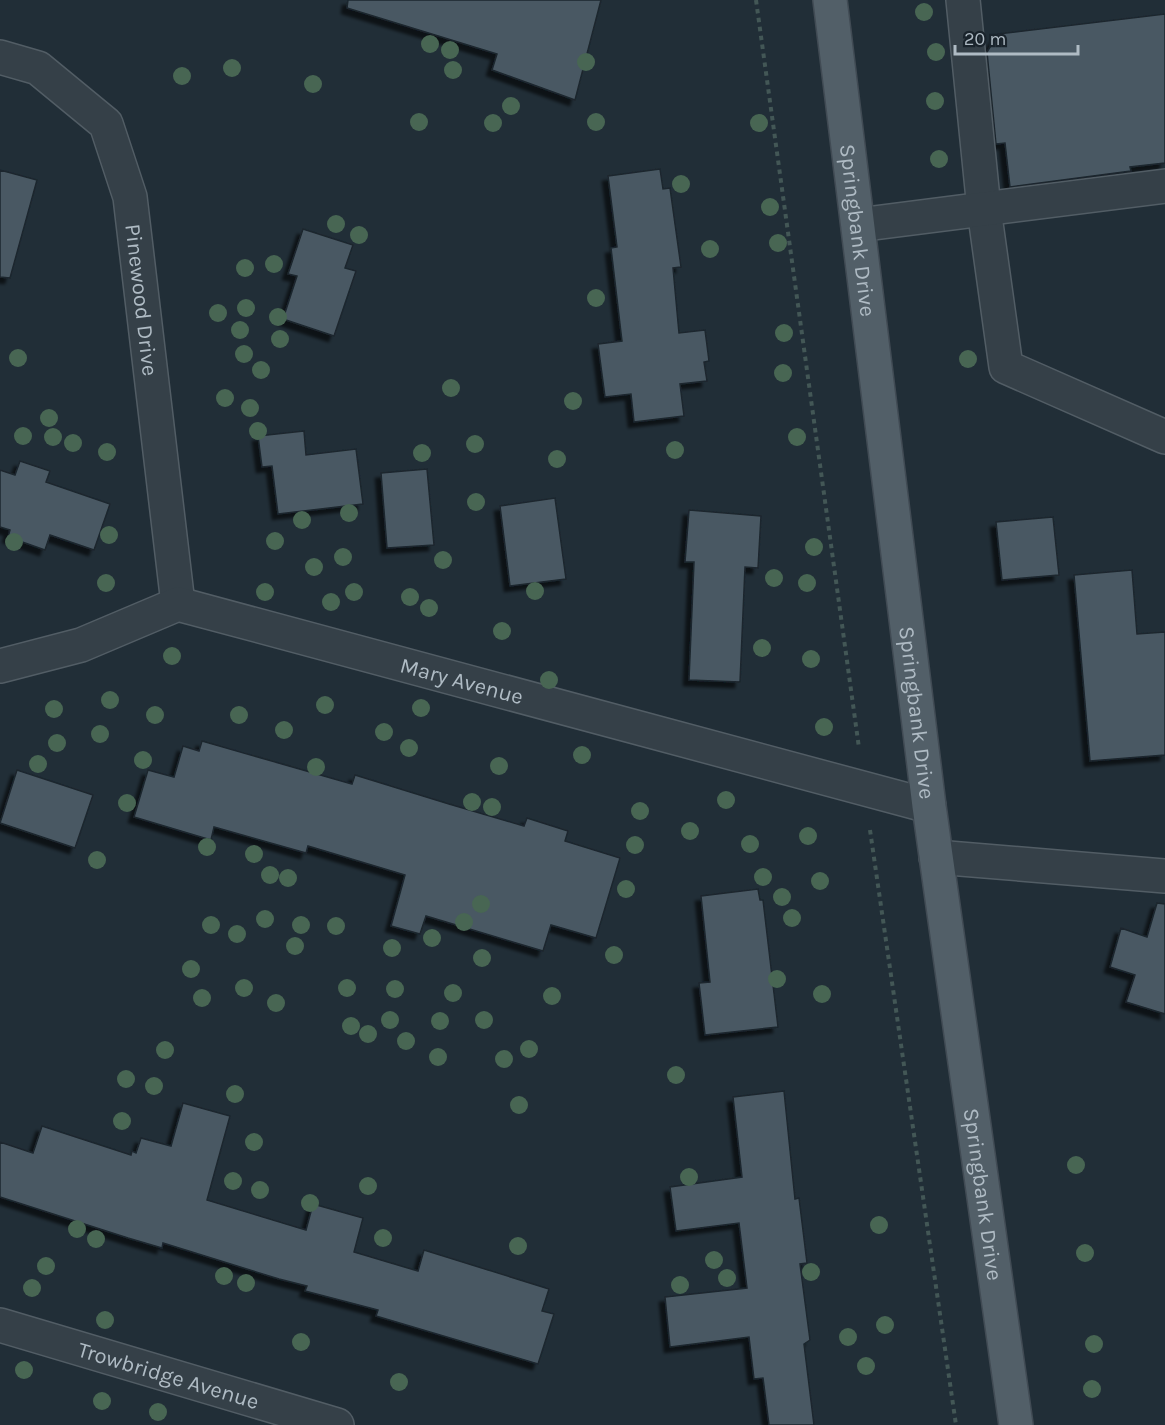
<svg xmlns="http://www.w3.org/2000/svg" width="1165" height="1425" font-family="Karla,sans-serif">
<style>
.building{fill:#495963;stroke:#1c262e;stroke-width:1.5;filter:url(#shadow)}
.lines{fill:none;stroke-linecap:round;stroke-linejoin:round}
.minor-casing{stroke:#525d65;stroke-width:36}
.major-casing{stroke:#414b54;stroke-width:36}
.path{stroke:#435756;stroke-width:4;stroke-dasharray:4.5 4.5;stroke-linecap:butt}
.minor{stroke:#354048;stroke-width:33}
.major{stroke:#525f68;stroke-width:33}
.tree{fill:#486653}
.labels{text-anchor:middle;stroke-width:4.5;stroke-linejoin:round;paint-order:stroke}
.street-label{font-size:22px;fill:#afbbc4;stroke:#1a242c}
</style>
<defs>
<filter id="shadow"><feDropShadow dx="-5.5" dy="5.5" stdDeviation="1.5" flood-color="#0009"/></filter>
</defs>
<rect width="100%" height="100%" fill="#212e37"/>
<path class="building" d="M348 0H601L575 100 492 70 497 54 347 8Z
M1165 14V163L1130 167 1131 171 1010 187 1005 143 996 144 987 52 998 34Z
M660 169 663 189 670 188 681 267 673 268 679 333 705 330 709 361 704 362 707 381 680 384 684 416 634 422 631 394 605 397 598 344 622 341 611 248 617 247 608 176Z
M0 170 37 180 10 278 0 277Z
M303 229 353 245 345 268 356 271 334 336 283 319 297 276 288 274Z
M304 431 306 455 356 449 363 504 278 514 272 466 262 467 258 436Z
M20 461 50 471 46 482 110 504 94 550 50 535 45 550 8 537 10 530 0 527V470L15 475Z
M427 469 434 545 387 548 381 473Z
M555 498 566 579 510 586 500 506Z
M689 510 761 516 758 568 745 567 740 682 689 680 694 562H685Z
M1053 517 1059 575 1002 580 996 522Z
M1132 570 1137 634 1165 632V755L1090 761 1074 575Z
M202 741 352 784 355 775 449 804 524 826 527 818 568 831 565 841 620 858 596 938 551 925 543 951 426 916 420 934 391 926 405 875 308 846 306 853 214 827 211 840 134 817 148 770 174 777 183 746 199 751Z
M17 770 93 795 75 848 0 823Z
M758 889 760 900H763L778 1027 705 1035 699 983 710 982 701 896Z
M1157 903 1165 904V1014L1126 1002 1135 975 1110 967 1121 928 1147 937Z
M784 1091 795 1199 799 1198 807 1263 800 1264 810 1340 804 1344 814 1425H769L763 1378 754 1379 749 1337 670 1347 665 1297 747 1288 739 1223 676 1231 670 1187 742 1177 733 1097Z
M183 1103 230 1116 207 1200 306 1230 313 1204 363 1218 354 1252 418 1271 424 1250 549 1289 542 1311 554 1314 538 1364 376 1316 378 1310 305 1291 307 1286 279 1279 163 1243 162 1248 128 1238 0 1197V1142L33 1153 42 1126 131 1155 132 1151 136 1153 141 1138 171 1146Z"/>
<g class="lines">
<defs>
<g id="minor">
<path d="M963 0 984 209 1006 367 1165 437"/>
<path id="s1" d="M0 57 38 68 106 124 130 197 178 604"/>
<path d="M858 225 1165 186"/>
<path id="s2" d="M0 666 81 645 178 604 929 806"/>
<path d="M936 857 1165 876"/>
<path id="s3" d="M0 1325 337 1425"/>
</g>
<g id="major">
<path id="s4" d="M830 0 929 806 1016 1425"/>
</g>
</defs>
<use href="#minor" class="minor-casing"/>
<use href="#major" class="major-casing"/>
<path class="path" d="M756 0 859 748
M870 830 956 1425"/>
<use href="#minor" class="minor"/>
<use href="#major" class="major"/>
</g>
<g class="tree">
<circle cx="924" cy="12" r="9"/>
<circle cx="430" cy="44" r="9"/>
<circle cx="450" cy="50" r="9"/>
<circle cx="936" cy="52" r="9"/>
<circle cx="586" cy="62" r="9"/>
<circle cx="232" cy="68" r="9"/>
<circle cx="453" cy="70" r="9"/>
<circle cx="182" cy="76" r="9"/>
<circle cx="313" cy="84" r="9"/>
<circle cx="935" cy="101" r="9"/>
<circle cx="511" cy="106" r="9"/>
<circle cx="419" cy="122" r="9"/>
<circle cx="596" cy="122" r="9"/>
<circle cx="493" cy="123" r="9"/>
<circle cx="759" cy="123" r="9"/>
<circle cx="939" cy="159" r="9"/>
<circle cx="681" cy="184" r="9"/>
<circle cx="770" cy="207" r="9"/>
<circle cx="336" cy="224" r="9"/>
<circle cx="359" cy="235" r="9"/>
<circle cx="778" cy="243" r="9"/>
<circle cx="710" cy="249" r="9"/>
<circle cx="274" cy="264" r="9"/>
<circle cx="245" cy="268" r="9"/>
<circle cx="596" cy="298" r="9"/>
<circle cx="246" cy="308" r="9"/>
<circle cx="218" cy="313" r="9"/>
<circle cx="278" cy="317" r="9"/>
<circle cx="240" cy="330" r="9"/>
<circle cx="784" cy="333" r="9"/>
<circle cx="280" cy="339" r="9"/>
<circle cx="244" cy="354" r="9"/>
<circle cx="18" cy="358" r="9"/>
<circle cx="968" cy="359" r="9"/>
<circle cx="261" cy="370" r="9"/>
<circle cx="783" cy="373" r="9"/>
<circle cx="451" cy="388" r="9"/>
<circle cx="225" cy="398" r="9"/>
<circle cx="573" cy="401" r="9"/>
<circle cx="250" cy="408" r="9"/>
<circle cx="49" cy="418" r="9"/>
<circle cx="258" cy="431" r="9"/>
<circle cx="23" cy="436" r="9"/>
<circle cx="53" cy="437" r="9"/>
<circle cx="797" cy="437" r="9"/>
<circle cx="73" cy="443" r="9"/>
<circle cx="475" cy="444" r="9"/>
<circle cx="675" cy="450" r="9"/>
<circle cx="107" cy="452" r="9"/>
<circle cx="422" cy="453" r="9"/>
<circle cx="557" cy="459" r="9"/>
<circle cx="476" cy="502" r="9"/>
<circle cx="349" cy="513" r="9"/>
<circle cx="302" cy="520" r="9"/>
<circle cx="109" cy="535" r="9"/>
<circle cx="275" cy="541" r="9"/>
<circle cx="14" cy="542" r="9"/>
<circle cx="814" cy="547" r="9"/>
<circle cx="343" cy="557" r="9"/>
<circle cx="443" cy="560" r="9"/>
<circle cx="314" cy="567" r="9"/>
<circle cx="774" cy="578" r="9"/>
<circle cx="106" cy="583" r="9"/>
<circle cx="807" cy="583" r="9"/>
<circle cx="535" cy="591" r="9"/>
<circle cx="265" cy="592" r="9"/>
<circle cx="354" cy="592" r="9"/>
<circle cx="410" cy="597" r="9"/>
<circle cx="331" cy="602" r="9"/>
<circle cx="429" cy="608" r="9"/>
<circle cx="502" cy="631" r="9"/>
<circle cx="762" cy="648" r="9"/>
<circle cx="172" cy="656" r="9"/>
<circle cx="811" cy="659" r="9"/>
<circle cx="549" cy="680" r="9"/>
<circle cx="110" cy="700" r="9"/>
<circle cx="325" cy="705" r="9"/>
<circle cx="421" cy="708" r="9"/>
<circle cx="54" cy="709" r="9"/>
<circle cx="155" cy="715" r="9"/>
<circle cx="239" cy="715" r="9"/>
<circle cx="824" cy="727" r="9"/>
<circle cx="284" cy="730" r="9"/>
<circle cx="384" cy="732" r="9"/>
<circle cx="100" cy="734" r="9"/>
<circle cx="57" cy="743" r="9"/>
<circle cx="409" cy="748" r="9"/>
<circle cx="582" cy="755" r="9"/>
<circle cx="143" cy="760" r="9"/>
<circle cx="38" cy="764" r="9"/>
<circle cx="499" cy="766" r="9"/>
<circle cx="316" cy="767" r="9"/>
<circle cx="726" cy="800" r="9"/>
<circle cx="472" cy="802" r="9"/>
<circle cx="127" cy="803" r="9"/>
<circle cx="492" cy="807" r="9"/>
<circle cx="640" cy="811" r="9"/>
<circle cx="690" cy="831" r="9"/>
<circle cx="808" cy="836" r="9"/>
<circle cx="750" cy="844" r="9"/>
<circle cx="635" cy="845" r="9"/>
<circle cx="207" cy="847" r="9"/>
<circle cx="254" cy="854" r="9"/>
<circle cx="97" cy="860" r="9"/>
<circle cx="270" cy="875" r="9"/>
<circle cx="763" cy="877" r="9"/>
<circle cx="288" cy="878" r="9"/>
<circle cx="820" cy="881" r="9"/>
<circle cx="626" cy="889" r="9"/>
<circle cx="782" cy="897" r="9"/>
<circle cx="481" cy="904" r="9"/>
<circle cx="792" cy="918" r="9"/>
<circle cx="265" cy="919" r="9"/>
<circle cx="464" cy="922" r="9"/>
<circle cx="211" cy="925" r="9"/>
<circle cx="301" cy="925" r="9"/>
<circle cx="336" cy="926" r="9"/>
<circle cx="237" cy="934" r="9"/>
<circle cx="432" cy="938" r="9"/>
<circle cx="295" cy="946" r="9"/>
<circle cx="392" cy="948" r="9"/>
<circle cx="614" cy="955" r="9"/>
<circle cx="482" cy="958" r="9"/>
<circle cx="191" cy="969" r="9"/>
<circle cx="777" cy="979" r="9"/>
<circle cx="244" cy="988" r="9"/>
<circle cx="347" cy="988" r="9"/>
<circle cx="395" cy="989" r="9"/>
<circle cx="453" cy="993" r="9"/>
<circle cx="822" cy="994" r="9"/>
<circle cx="552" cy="996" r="9"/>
<circle cx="202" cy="998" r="9"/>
<circle cx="276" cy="1003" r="9"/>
<circle cx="390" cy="1020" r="9"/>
<circle cx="484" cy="1020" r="9"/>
<circle cx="440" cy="1021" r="9"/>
<circle cx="351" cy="1026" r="9"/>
<circle cx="368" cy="1034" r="9"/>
<circle cx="406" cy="1041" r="9"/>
<circle cx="529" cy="1049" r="9"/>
<circle cx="165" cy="1050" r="9"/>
<circle cx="438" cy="1057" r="9"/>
<circle cx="504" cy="1059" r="9"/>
<circle cx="676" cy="1075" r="9"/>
<circle cx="126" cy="1079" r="9"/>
<circle cx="154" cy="1086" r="9"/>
<circle cx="235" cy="1094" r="9"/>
<circle cx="519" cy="1105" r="9"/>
<circle cx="122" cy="1121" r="9"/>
<circle cx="254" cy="1142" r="9"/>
<circle cx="1076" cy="1165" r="9"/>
<circle cx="689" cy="1177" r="9"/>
<circle cx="233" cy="1181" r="9"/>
<circle cx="368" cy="1186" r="9"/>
<circle cx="260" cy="1190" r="9"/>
<circle cx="310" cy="1203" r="9"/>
<circle cx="879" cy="1225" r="9"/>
<circle cx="77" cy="1229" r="9"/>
<circle cx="383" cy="1238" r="9"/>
<circle cx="96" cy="1239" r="9"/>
<circle cx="518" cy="1246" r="9"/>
<circle cx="1085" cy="1253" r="9"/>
<circle cx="714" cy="1260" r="9"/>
<circle cx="46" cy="1266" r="9"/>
<circle cx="811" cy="1272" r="9"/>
<circle cx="224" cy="1276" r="9"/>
<circle cx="727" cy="1278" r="9"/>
<circle cx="246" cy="1283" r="9"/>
<circle cx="680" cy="1285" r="9"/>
<circle cx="32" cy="1288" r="9"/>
<circle cx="105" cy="1320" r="9"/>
<circle cx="885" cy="1325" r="9"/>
<circle cx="848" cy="1337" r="9"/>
<circle cx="301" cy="1342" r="9"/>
<circle cx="1094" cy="1344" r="9"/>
<circle cx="866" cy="1366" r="9"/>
<circle cx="24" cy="1370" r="9"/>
<circle cx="399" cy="1382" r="9"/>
<circle cx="1092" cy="1389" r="9"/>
<circle cx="102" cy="1401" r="9"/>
<circle cx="158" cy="1412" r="9"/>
</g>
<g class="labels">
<g class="street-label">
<text dy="8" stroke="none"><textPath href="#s4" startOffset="232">Springbank Drive</textPath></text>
<text dy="8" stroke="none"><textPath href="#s1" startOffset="308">Pinewood Drive</textPath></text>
<text dy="8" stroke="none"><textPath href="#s2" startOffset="483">Mary Avenue</textPath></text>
<text dy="8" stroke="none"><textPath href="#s4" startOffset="718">Springbank Drive</textPath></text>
<text dy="8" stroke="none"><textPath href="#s4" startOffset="1204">Springbank Drive</textPath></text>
<text dy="8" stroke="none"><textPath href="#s3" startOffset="176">Trowbridge Avenue</textPath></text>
</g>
</g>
<path d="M955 45v9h123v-9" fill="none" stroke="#afbbc4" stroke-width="3"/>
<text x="964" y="45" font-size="18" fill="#afbbc4" stroke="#1a242c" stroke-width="4.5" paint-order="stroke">20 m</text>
</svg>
